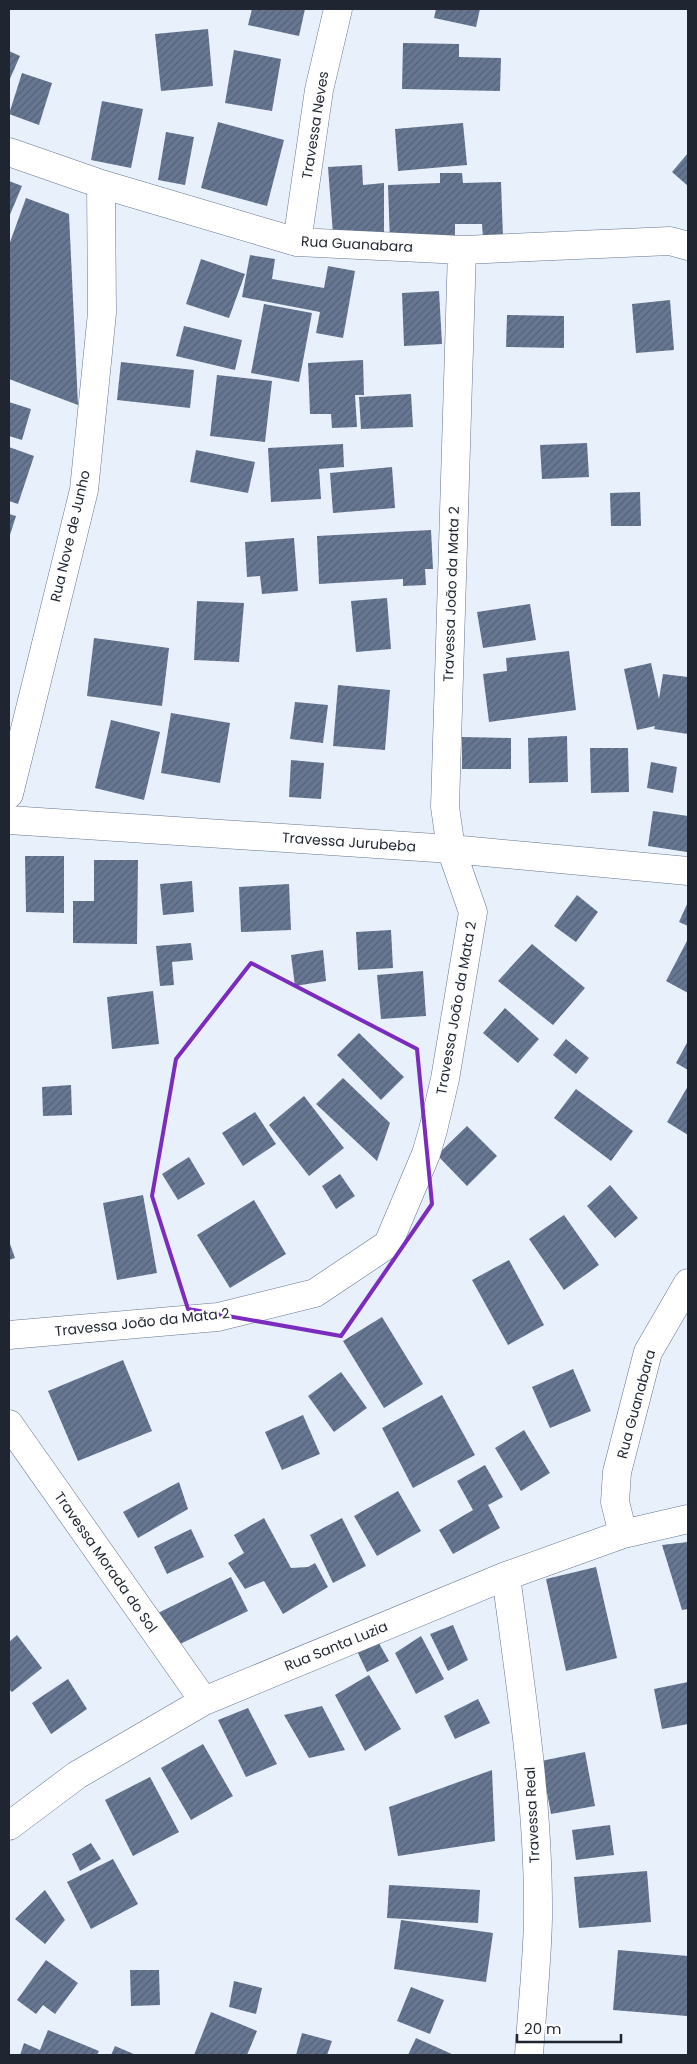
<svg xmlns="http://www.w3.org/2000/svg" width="697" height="2064" font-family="Poppins,sans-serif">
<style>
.building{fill:url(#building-hatch)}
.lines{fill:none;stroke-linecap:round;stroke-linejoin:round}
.street-casing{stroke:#667691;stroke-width:29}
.street{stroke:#fff;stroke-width:28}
.marked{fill:none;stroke:#7b2cbf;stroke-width:4;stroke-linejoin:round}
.labels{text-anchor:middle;stroke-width:4.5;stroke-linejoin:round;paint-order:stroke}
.street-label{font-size:14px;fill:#1f2631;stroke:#fdfdfd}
</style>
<defs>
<pattern id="building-hatch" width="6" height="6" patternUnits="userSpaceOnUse" patternTransform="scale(1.25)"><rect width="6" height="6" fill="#677792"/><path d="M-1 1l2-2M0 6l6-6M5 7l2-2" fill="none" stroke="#546178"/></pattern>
</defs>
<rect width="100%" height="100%" fill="#e8f0fc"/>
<path class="building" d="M252 9H305L299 36 248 25Z
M436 9H480L476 27 434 18Z
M208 29 213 86 161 91 155 34Z
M403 43 459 44V57L501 58 500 91 402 89Z
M234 50 281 59 272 111 225 103Z
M9 51 20 56 9 81Z
M22 73 52 83 39 125 9 114Z
M102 101 143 109 131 168 91 160Z
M218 122 284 140 267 206 201 188Z
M463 123 467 165 398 171 395 129Z
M166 132 194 137 185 185 158 180Z
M688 153V186L672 172Z
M362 165 363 185 384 183V232L333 234 328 167Z
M440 173H462L463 183 501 182 503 237 483 238 482 224H455V240L390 243 388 185 440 183Z
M9 181 22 186 9 217Z
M26 198 69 214 78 405 9 379V245Z
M250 255 275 259 272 279 324 288 328 266 355 271 343 338 316 333 320 312 242 297Z
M201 259 245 274 229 318 186 304Z
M439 291 442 344 404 346 402 293Z
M670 300 674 350 636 353 632 304Z
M264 304 312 313 299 382 251 373Z
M507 315 564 316V348L506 347Z
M184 326 242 340 235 370 176 356Z
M363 360 364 395H355L357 427 332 428 331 414H310L308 363Z
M121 362 194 370 190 408 117 400Z
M217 375 272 381 265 442 210 436Z
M411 394 413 427 361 429 359 397Z
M9 402 31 409 22 440 9 436Z
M587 443 589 477 542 479 540 445Z
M343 444 344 467 319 469 321 499 271 502 268 448Z
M9 447 34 456 18 504 9 501Z
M196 450 255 462 248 493 190 482Z
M392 467 395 508 333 513 330 473Z
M640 492 641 526H611L610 493Z
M9 514 16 516 9 538Z
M431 530 433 569H425L426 585 403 586V579L319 584 317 536Z
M294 538 298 591 262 594 260 576 247 577 245 542Z
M387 598 391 649 356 652 351 601Z
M197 601 244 603 239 662 194 660Z
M530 604 536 640 483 648 477 612Z
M94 638 169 648 162 706 87 696Z
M569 651 576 710 489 722 483 674 507 671 506 658Z
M651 663 659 699 663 674 688 677V734L654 729 655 726 637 730 624 669Z
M338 685 390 690 385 750 333 746Z
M295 702 328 705 323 743 290 739Z
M171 713 230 723 220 783 161 773Z
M111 720 160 732 144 800 95 788Z
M567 736 568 782 529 783 528 738Z
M462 737 511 738V769H462Z
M590 748H628L629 792 591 793Z
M291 760 324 763 321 799 289 797Z
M651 762 677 767 673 793 647 788Z
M653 811 688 816 687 852 648 846Z
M25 856H64V913L26 912Z
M94 860H138L137 944 73 943V901H94Z
M192 881 194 912 163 915 160 884Z
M289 884 291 930 241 932 239 887Z
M577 895 598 912 576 942 554 926Z
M688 902V926L679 922Z
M391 930 393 968 358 970 356 932Z
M688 939V993L666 981Z
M191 943 193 960 172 962 174 985 160 986 156 946Z
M532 944 585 988 553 1025 498 981Z
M323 950 326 981 295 986 291 955Z
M423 971 426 1016 381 1019 377 975Z
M153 991 159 1044 112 1049 107 997Z
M505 1008 539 1039 518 1063 483 1033Z
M359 1033 404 1077 381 1100 337 1055Z
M566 1039 589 1058 576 1074 553 1055Z
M688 1041V1070L676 1063Z
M343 1078 390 1123 377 1161 316 1104Z
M71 1085 72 1115 43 1116 42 1087Z
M688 1086V1135L667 1122Z
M576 1089 633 1131 611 1161 554 1118Z
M304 1096 344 1148 309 1176 269 1125Z
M255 1112 276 1144 243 1166 222 1133Z
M467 1126 497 1156 467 1186 437 1155Z
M189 1157 205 1184 178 1200 162 1174Z
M340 1174 355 1196 336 1209 322 1186Z
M610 1185 638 1218 615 1238 587 1206Z
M143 1195 157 1273 117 1280 103 1203Z
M254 1200 286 1254 230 1288 197 1235Z
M564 1215 599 1265 564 1290 529 1239Z
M9 1241 15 1258 9 1260Z
M509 1260 544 1325 508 1345 472 1280Z
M382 1317 423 1384 384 1408 343 1341Z
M123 1360 152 1431 78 1461 48 1391Z
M573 1369 591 1411 550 1428 532 1387Z
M341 1372 367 1408 334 1432 308 1396Z
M442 1395 475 1455 413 1488 382 1428Z
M303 1415 320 1454 282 1470 265 1432Z
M524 1430 550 1473 521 1491 495 1448Z
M485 1465 503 1497 488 1505 500 1528 453 1554 439 1530 473 1510 457 1481Z
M179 1482 188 1509 138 1538 123 1512Z
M398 1491 421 1531 377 1556 354 1516Z
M264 1518 291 1568 308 1567 315 1563 328 1587 283 1614 264 1581 245 1589 228 1563 244 1553 234 1535Z
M342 1518 366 1566 333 1583 310 1535Z
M191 1529 204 1557 167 1574 154 1547Z
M688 1542V1609L682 1610 662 1545Z
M596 1567 617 1658 566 1671 546 1579Z
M231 1577 248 1611 174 1647 158 1613Z
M453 1625 468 1660 448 1671 430 1634Z
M17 1635 42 1668 12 1692 9 1689V1642Z
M421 1636 444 1679 416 1694 395 1653Z
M376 1638 389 1661 367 1672 355 1647Z
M369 1675 401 1729 365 1751 335 1695Z
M68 1679 87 1709 51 1734 32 1703Z
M688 1682V1724L662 1729 654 1689Z
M478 1699 490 1723 455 1739 444 1716Z
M322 1706 345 1750 309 1758 284 1715Z
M248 1708 277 1764 246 1777 218 1720Z
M203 1744 233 1796 191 1820 161 1768Z
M585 1752 595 1806 551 1814 541 1761Z
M492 1770 495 1841 398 1856 389 1807Z
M150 1777 179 1832 133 1856 105 1800Z
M610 1825 614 1855 576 1860 572 1830Z
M91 1843 101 1859 80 1871 72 1854Z
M113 1859 138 1904 91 1929 67 1882Z
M647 1871 651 1922 579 1928 574 1877Z
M389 1885 480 1890 478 1923 387 1918Z
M45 1890 65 1920 45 1944 15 1919Z
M401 1920 493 1933 486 1982 394 1969Z
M618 1950 688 1956 687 2016 613 2010Z
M46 1960 78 1983 55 2014 43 2005 36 2014 17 2000Z
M130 1970H159L160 2005 131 2006Z
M234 1981 262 1988 256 2014 229 2007Z
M411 1987 444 2000 430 2034 397 2021Z
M211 2012 257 2031 247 2055H194Z
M48 2030 99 2051 97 2055H20L24 2043 40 2050Z
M302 2033 332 2041 327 2055H296Z
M416 2038 454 2055H408Z
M115 2046 136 2055H111Z"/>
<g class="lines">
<defs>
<path id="street" d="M9 152 101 184 297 242 462 250 670 241 688 246
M297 242 319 90 338 9
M9 794 84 490 102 313 101 184
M9 820 451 849 688 871
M9 1335 218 1317 315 1293 388 1244 426 1154 433 1130 445 1079 473 912 451 849 445 807 462 250
M9 1424 204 1701
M623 1534 615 1502 617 1472 648 1352 688 1283
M506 1576C521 1690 539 1804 538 1919 537 1964 532 2010 529 2055
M9 1826 77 1775 204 1701 506 1576 623 1534 688 1519"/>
</defs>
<use href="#street" class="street-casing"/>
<use href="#street" class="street"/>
</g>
<path class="marked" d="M251 963 417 1049 432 1204 341 1336 188 1309 152 1196 176 1059Z"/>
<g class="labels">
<g class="street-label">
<text transform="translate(315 125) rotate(-81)" y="5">Travessa Neves</text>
<text transform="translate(357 244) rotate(3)" y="5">Rua Guanabara</text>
<text transform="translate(70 536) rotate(-77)" y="5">Rua Nove de Junho</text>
<text transform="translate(451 594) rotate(-88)" y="5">Travessa João da Mata 2</text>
<text transform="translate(349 842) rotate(4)" y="5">Travessa Jurubeba</text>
<text transform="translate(456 1008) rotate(-80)" y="5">Travessa João da Mata 2</text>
<text transform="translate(142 1322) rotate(-6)" y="5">Travessa João da Mata 2</text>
<text transform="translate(636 1404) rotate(-75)" y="5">Rua Guanabara</text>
<text transform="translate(106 1562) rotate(55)" y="5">Travessa Morada do Sol</text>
<text transform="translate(336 1646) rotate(-22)" y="5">Rua Santa Luzia</text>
<text transform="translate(532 1815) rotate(-93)" y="5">Travessa Real</text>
</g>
</g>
<rect width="697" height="2064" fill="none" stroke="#1f2631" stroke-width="20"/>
<path d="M517 2034v8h104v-8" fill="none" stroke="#1f2631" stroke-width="2.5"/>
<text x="524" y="2034" font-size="15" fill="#1f2631" stroke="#fdfdfd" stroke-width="4" paint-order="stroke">20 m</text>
</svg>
